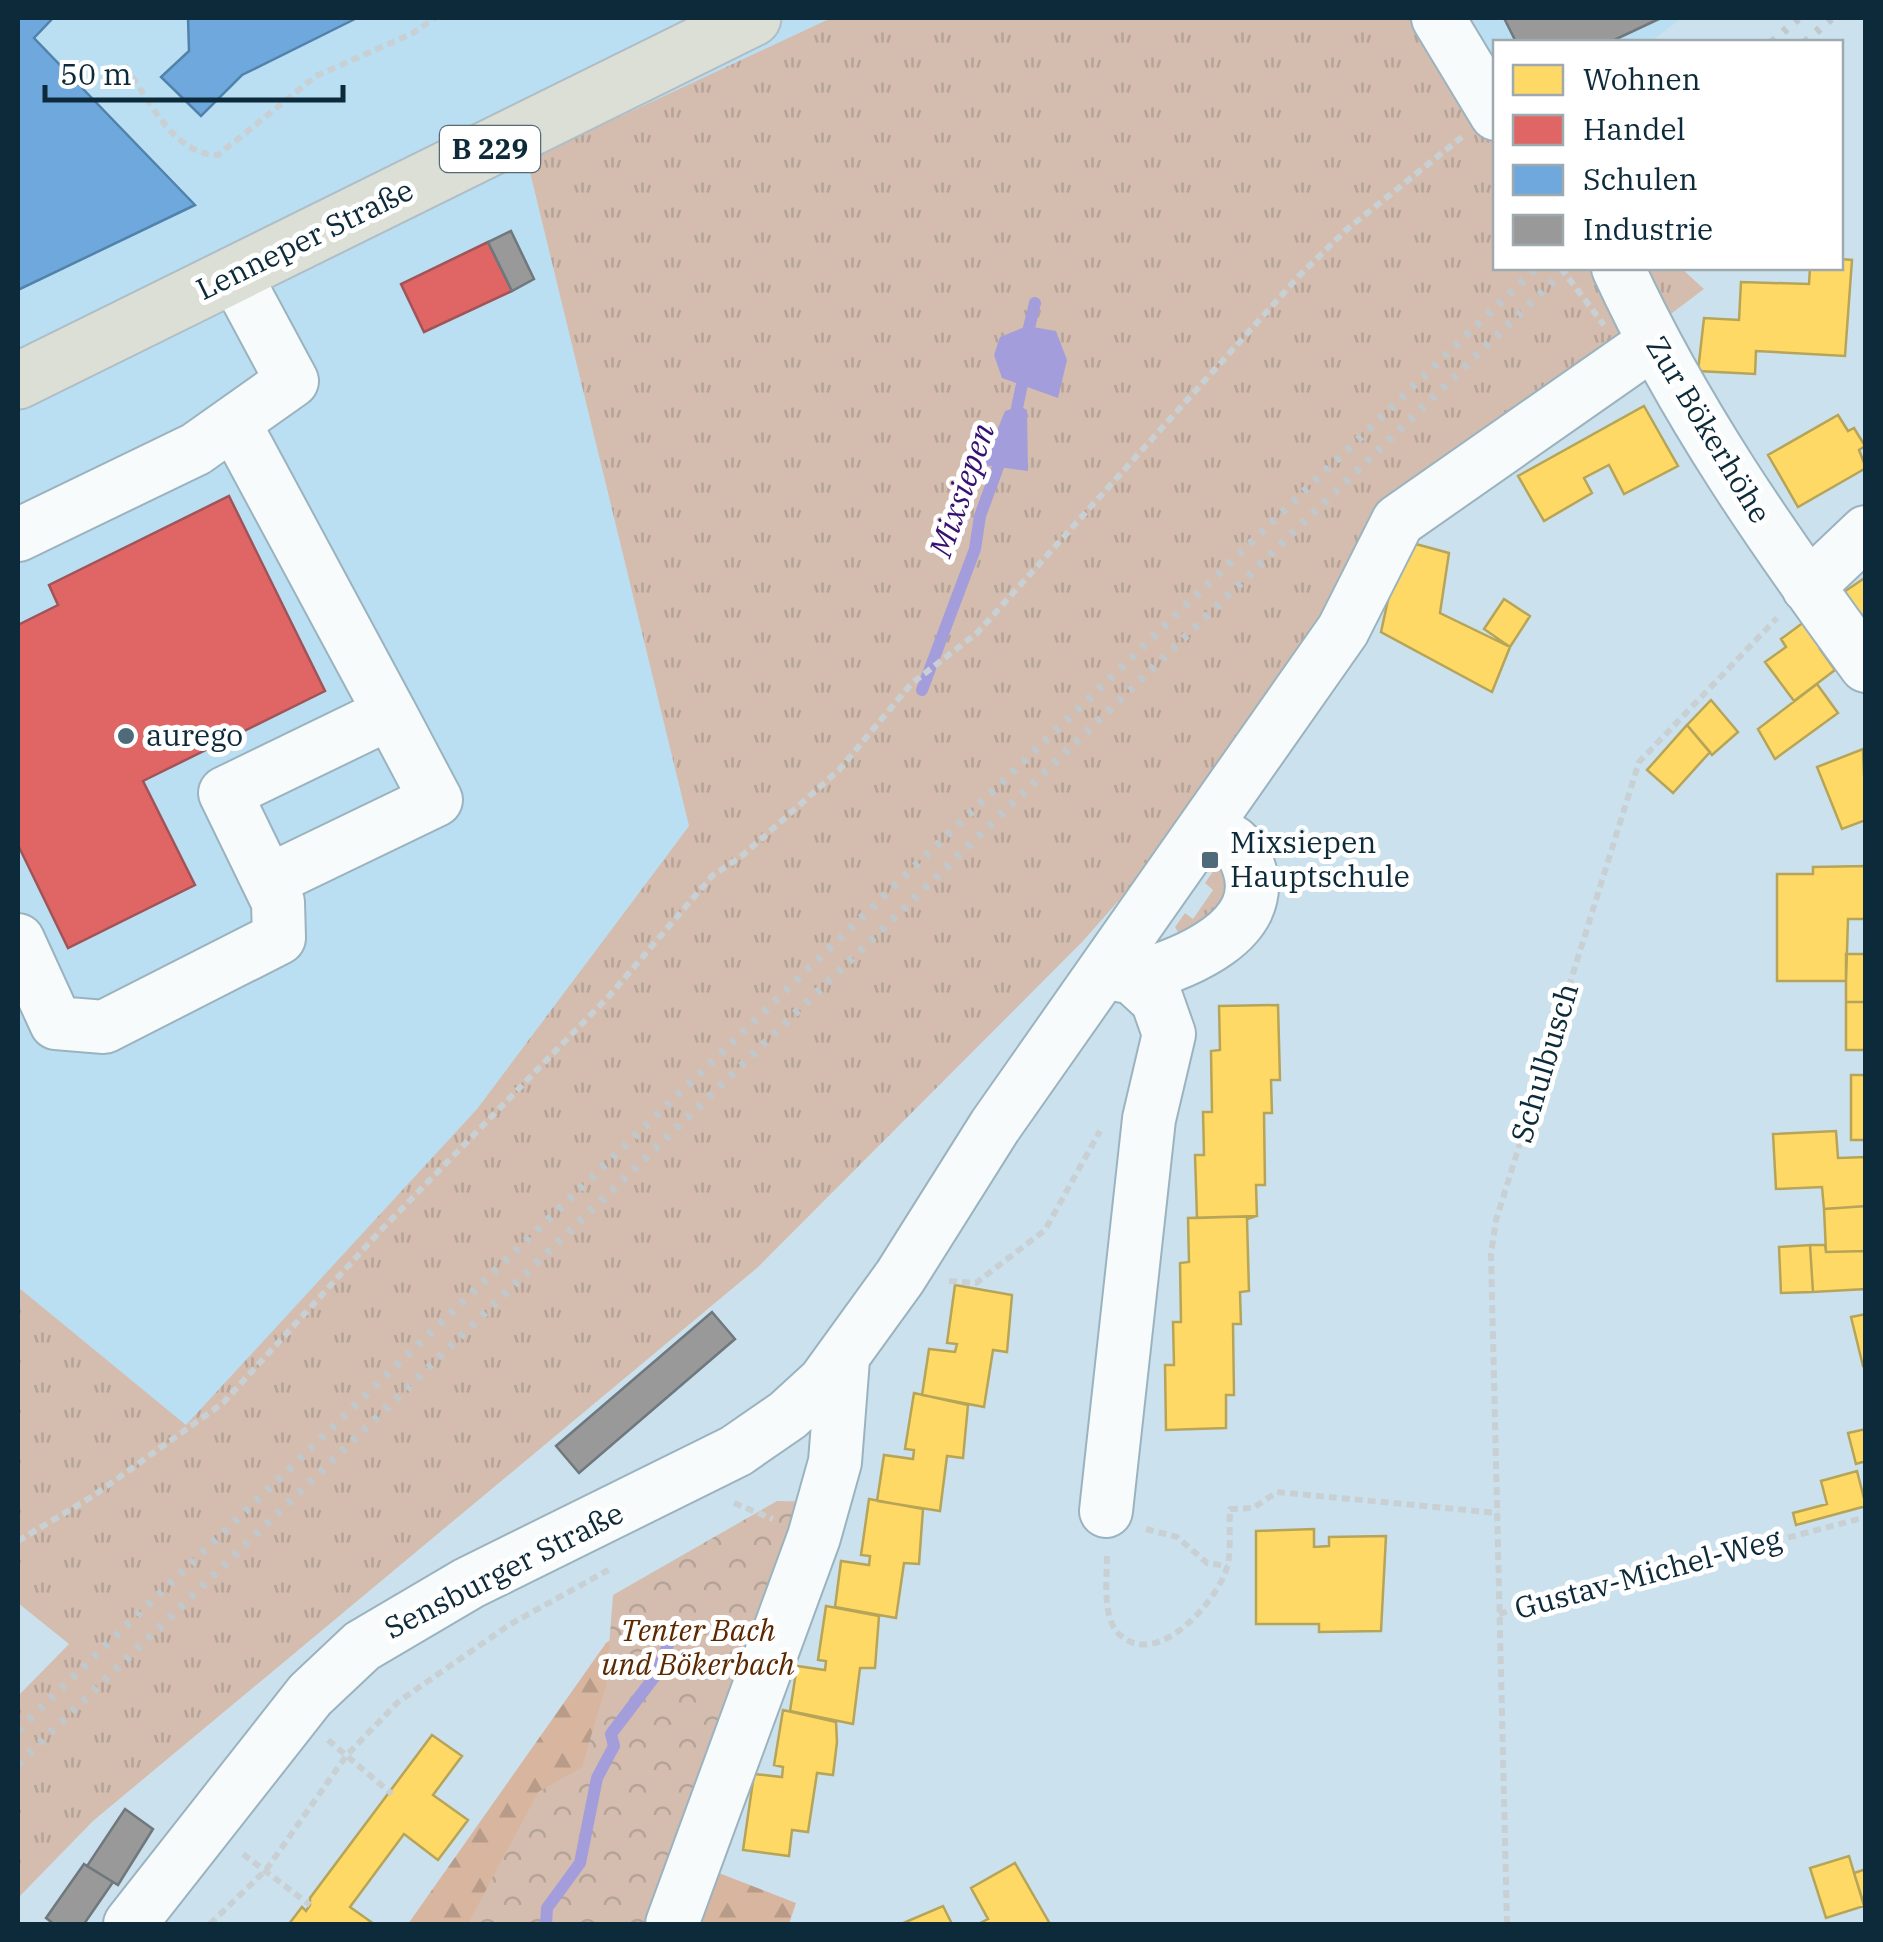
<svg xmlns="http://www.w3.org/2000/svg" width="1883" height="1942" font-family="'IBM Plex Serif',serif">
<style>
.built{fill:#badff2}
.grass{fill:url(#grass-tufts)}
.forest{fill:url(#forest-firs)}
.park{fill:url(#park-crowns)}
.water{fill:#a39edb}
.homes{fill:#ffd966;stroke:#b6a458;stroke-width:2.5}
.shops{fill:#e06666;stroke:#a05458;stroke-width:2.5}
.schools{fill:#6fa8dc;stroke:#5182ab;stroke-width:2.5}
.industry{fill:#999;stroke:#6f787c;stroke-width:2.5}
.lines{fill:none;stroke-linecap:round;stroke-linejoin:round}
.stream{stroke:#a39edb;stroke-width:12}
.minor-casing{stroke:#9bb3bf;stroke-width:56}
.major-casing{stroke:#afbec6;stroke-width:59}
.path{stroke:#c8d0d4;stroke-width:6;stroke-dasharray:8 5;stroke-linecap:butt}
.minor{stroke:#f7fbfc;stroke-width:52}
.major{stroke:#dbdfd5;stroke-width:55}
.rail{stroke:#c0c8cb;stroke-width:8;stroke-dasharray:5 10;stroke-linecap:butt}
.path-bridge{stroke:#c8d0d4;stroke-width:6;stroke-dasharray:8 5;stroke-linecap:butt}
.poi-dot{fill:#4f6a78;stroke:#fff;stroke-width:4}
.labels{text-anchor:middle;stroke-width:10;stroke-linejoin:round;paint-order:stroke}
.shield{fill:#fff;stroke:#556a74;stroke-width:2.5}
.shield-label{font-size:28px;font-weight:bold;fill:#0c2a39}
.street-label{font-size:30px;fill:#0c2a39;stroke:#fff}
.poi-label{font-size:30px;fill:#0c2a39;stroke:#fff;text-anchor:start}
.park-label{font-size:30px;font-style:italic;fill:#5c2800;stroke:#fff}
.water-label{font-size:32px;font-style:italic;fill:#361173;stroke:#fff}
</style>
<defs>
<pattern id="grass-tufts" width="24" height="20" patternUnits="userSpaceOnUse" patternTransform="scale(2.5)"><rect width="24" height="20" fill="#d4bdaf"/><path d="M3 7l-1-3M5 7V3M7 7l1-3M15 17l-1-3M17 17v-4M19 17l1-3" fill="none" stroke="#b5a397"/></pattern>
<pattern id="forest-firs" width="22" height="20" patternUnits="userSpaceOnUse" patternTransform="scale(2.5)"><rect width="22" height="20" fill="#d8b59e"/><path d="M5 1l3.5 6h-7zM16 11l3.5 6h-7z" fill="#b89c89"/></pattern>
<pattern id="park-crowns" width="20" height="18" patternUnits="userSpaceOnUse" patternTransform="scale(2.5)"><rect width="20" height="18" fill="#d4bdaf"/><path d="M2 6a3 3 0 1 1 6 0M12 15a3 3 0 1 1 6 0" fill="none" stroke="#b5a397"/></pattern>
</defs>
<rect width="100%" height="100%" fill="#cbe2ee"/>
<path class="built" d="M18 18H831L527 160 689 826 477 1109 186 1426 18 1287Z
M1471 18H1682L1650 42H1496L1495 60Z"/>
<path class="grass" d="M831 18H1471L1495 60 1496 268H1681L1704 289 1482 456 1309 685 1083 941 757 1268 93 1821 18 1898V1696L69 1644 18 1603V1287L186 1425 477 1109 689 826 527 160Z
M1218 864 1226 871 1231 896 1183 941 1175 927 1185 913 1193 919 1213 890 1205 883Z"/>
<path class="forest" d="M756 1543 662 1851 796 1903 789 1924H408L606 1643Z"/>
<path class="park" d="M777 1501 827 1502 689 1924H468L538 1792 582 1767 606 1685 613 1595Z"/>
<path class="water" d="M1027 326 1056 331 1067 360 1058 398 1002 378 994 355 1000 337Z
M1020 406 1027 410 1028 471 983 465 1005 411Z"/>
<path class="homes" d="M1840 259 1852 260 1845 356 1756 351 1755 374 1698 371 1704 318 1739 320 1741 282 1809 284 1810 268H1840Z
M1644 406 1678 466 1624 494 1609 465 1584 478 1592 493 1544 521 1518 476Z
M1838 415 1848 431 1854 428 1865 446 1859 450 1866 468 1798 507 1768 455Z
M1401 540 1449 553 1440 613 1510 647 1492 692 1381 632Z
M1866 577V616L1861 619 1841 594Z
M1504 599 1530 616 1510 647 1484 629Z
M1808 619 1827 644 1820 649 1835 670 1794 701 1765 662 1786 647 1781 639Z
M1817 684 1838 713 1775 759 1758 729Z
M1711 700 1738 732 1712 755 1687 725Z
M1687 725 1710 752 1673 793 1647 770Z
M1863 749 1866 820 1842 829 1817 767Z
M1866 866V919H1848L1846 981H1777V874H1813V867Z
M1846 954H1866V1002H1846Z
M1846 1002H1866V1050H1846Z
M1278 1005 1280 1080H1271L1272 1113H1264L1265 1185H1256L1257 1216 1197 1218 1195 1155H1204L1203 1112H1212L1211 1051 1220 1050 1219 1006Z
M1851 1075H1866V1140H1851Z
M1836 1131 1838 1158 1866 1157V1206L1824 1209 1822 1187 1776 1189 1773 1134Z
M1866 1206V1251L1826 1252 1824 1209Z
M1257 1216 1247 1219 1249 1291 1240 1292 1241 1324H1233L1234 1395H1226V1428L1166 1430 1165 1365H1174L1173 1322H1181L1180 1263 1189 1262 1188 1218Z
M1810 1245 1813 1292 1781 1293 1779 1247Z
M1810 1245H1825L1826 1252 1866 1251V1289L1813 1292Z
M955 1285 1012 1295 1007 1352 993 1350 984 1407 922 1395 929 1349 955 1352 957 1344 947 1343Z
M1866 1314V1365L1863 1366 1851 1317Z
M914 1393 968 1405 963 1458 947 1456 940 1511 877 1501 884 1455 913 1459 914 1450 905 1449Z
M1866 1429V1461L1856 1464 1848 1433Z
M1857 1471 1866 1506 1796 1525 1793 1513 1827 1504 1821 1481Z
M869 1499 923 1509 919 1564 904 1563 896 1618 835 1607 841 1561 869 1565 870 1556 861 1555Z
M1314 1529V1547L1329 1546V1537L1386 1536 1381 1631 1319 1632V1624H1256V1531Z
M826 1606 879 1616 875 1668H860L853 1724 790 1711 797 1666 825 1670 826 1661 818 1660Z
M783 1710 836 1722 837 1742 833 1775 817 1773 808 1832 792 1830 789 1856 743 1850 754 1774 782 1777 783 1767 774 1765Z
M432 1735 462 1756 433 1795 468 1820 438 1860 404 1834 350 1907 374 1924H289L302 1907 306 1911 310 1905V1898Z
M1849 1856 1864 1906 1826 1918 1810 1868Z
M1015 1863 1050 1924H978L988 1919 971 1888Z
M1866 1869V1911L1854 1873Z
M943 1906 952 1924H901Z"/>
<path class="shops" d="M488 242 512 291 424 332 401 284Z
M229 496 325 691 143 781 195 885 68 948 18 845V625L58 605 49 585Z"/>
<path class="schools" d="M18 18H53L34 38 195 205 18 290Z
M188 18H357L242 75 201 116 161 77 189 51Z"/>
<path class="industry" d="M1504 18H1661L1610 42H1516Z
M511 231 534 279 512 291 488 242Z
M712 1312 735 1339 579 1473 556 1446Z
M125 1809 153 1829 118 1885 87 1866Z
M84 1864 113 1882 84 1924H54L46 1918Z"/>
<g class="lines">
<path class="stream" d="M1026 340 1035 303
M1015 418 1024 374
M922 690 975 549 980 516 1002 456
M546 1924 547 1908 580 1863 597 1778 614 1746 611 1734 655 1676 673 1633"/>
<defs>
<path id="minor" d="M1438 18 1496 114
M1618 268C1684 412 1772 538 1866 666
M18 535 196 449 292 381 234 273
M1808 587 1866 532
M268 881 436 800 390 713
M18 940 56 1023 104 1027 279 938 278 902 225 793 390 713 234 423
M1105 972 1133 978 1157 1000 1169 1034 1149 1119 1106 1511
M1133 978C1181 965 1272 931 1248 865 1238 839 1226 835 1200 834
M130 1924 310 1695 362 1646 469 1583 736 1451 788 1415 824 1382 900 1277 995 1126 1343 630 1398 521 1654 342
M672 1924 814 1537 835 1462 843 1359"/>
<path id="major" d="M18 381 753 18"/>
</defs>
<use href="#minor" class="minor-casing"/>
<use href="#major" class="major-casing"/>
<path class="path" d="M125 66C149 99 173 155 218 155L316 76 413 33 435 18
M949 1281 976 1283 1045 1230 1100 1131
M734 1503 773 1519
M1146 1529 1177 1537 1207 1563 1227 1566
M18 1541 93 1496 223 1403 383 1228 610 995 712 876 743 855 839 770 911 684 977 633 1299 276 1346 230 1462 137
M1107 1556C1107 1578 1102 1616 1118 1633 1156 1673 1220 1599 1228 1564 1231 1547 1229 1526 1230 1509L1253 1508 1277 1492 1498 1513
M1499 1614 1866 1517
M328 1740 392 1794
M243 1854 310 1905
M210 1924 266 1870 346 1756 398 1702 509 1625 610 1569
M1507 1924 1491 1254 1496 1220 1639 762 1777 618"/>
<use href="#minor" class="minor"/>
<use href="#major" class="major"/>
<path class="rail" d="M1772 42 1799 18
M1805 42 1832 18
M18 1730 1536 268
M18 1764 1567 268"/>
<path class="path-bridge" d="M1561 268 1604 325"/>
</g>
<g class="poi-dot">
<circle cx="126" cy="736" r="10"/>
<rect x="1200" y="850" width="20" height="20" rx="5"/>
</g>
<g class="labels">
<rect class="shield" x="440" y="126" width="100" height="46" rx="8"/>
<g class="shield-label">
<text x="490" y="159">B 229</text>
</g>
<g class="street-label">
<text transform="translate(305 240) rotate(-26)" y="10">Lenneper Straße</text>
<text transform="translate(1708 430) rotate(59)" y="10">Zur Bökerhöhe</text>
<text transform="translate(1545 1063) rotate(-73)" y="10">Schulbusch</text>
<text transform="translate(504 1571) rotate(-27)" y="10">Sensburger Straße</text>
<text transform="translate(1648 1574) rotate(-15)" y="10">Gustav-Michel-Weg</text>
</g>
<g class="poi-label">
<text x="146" y="746">aurego</text>
<text x="1230" y="853">Mixsiepen<tspan x="1230" dy="34">Hauptschule</tspan></text>
</g>
<g class="park-label">
<text x="698" y="1641">Tenter Bach<tspan x="698" dy="34">und Bökerbach</tspan></text>
</g>
<g class="water-label">
<text transform="translate(962 490) rotate(-71)" y="11">Mixsiepen</text>
</g>
</g>
<rect width="1883" height="1942" fill="none" stroke="#0c2a39" stroke-width="40"/>
<rect x="1493" y="40" width="350" height="230" fill="#ffffff" stroke="#9eaab0" stroke-width="2.5"/>
<rect x="1513" y="65" width="50" height="30" fill="#ffd966" stroke="#9eaab0" stroke-width="2.5"/>
<text x="1583" y="90" font-size="30" fill="#0c2a39">Wohnen</text>
<rect x="1513" y="115" width="50" height="30" fill="#e06666" stroke="#9eaab0" stroke-width="2.5"/>
<text x="1583" y="140" font-size="30" fill="#0c2a39">Handel</text>
<rect x="1513" y="165" width="50" height="30" fill="#6fa8dc" stroke="#9eaab0" stroke-width="2.5"/>
<text x="1583" y="190" font-size="30" fill="#0c2a39">Schulen</text>
<rect x="1513" y="215" width="50" height="30" fill="#999999" stroke="#9eaab0" stroke-width="2.5"/>
<text x="1583" y="240" font-size="30" fill="#0c2a39">Industrie</text>
<path d="M45 85v15h298v-15" fill="none" stroke="#0c2a39" stroke-width="5"/>
<text x="60" y="85" font-size="30" fill="#0c2a39" stroke="#ffffff" stroke-width="8" paint-order="stroke">50 m</text>
</svg>
